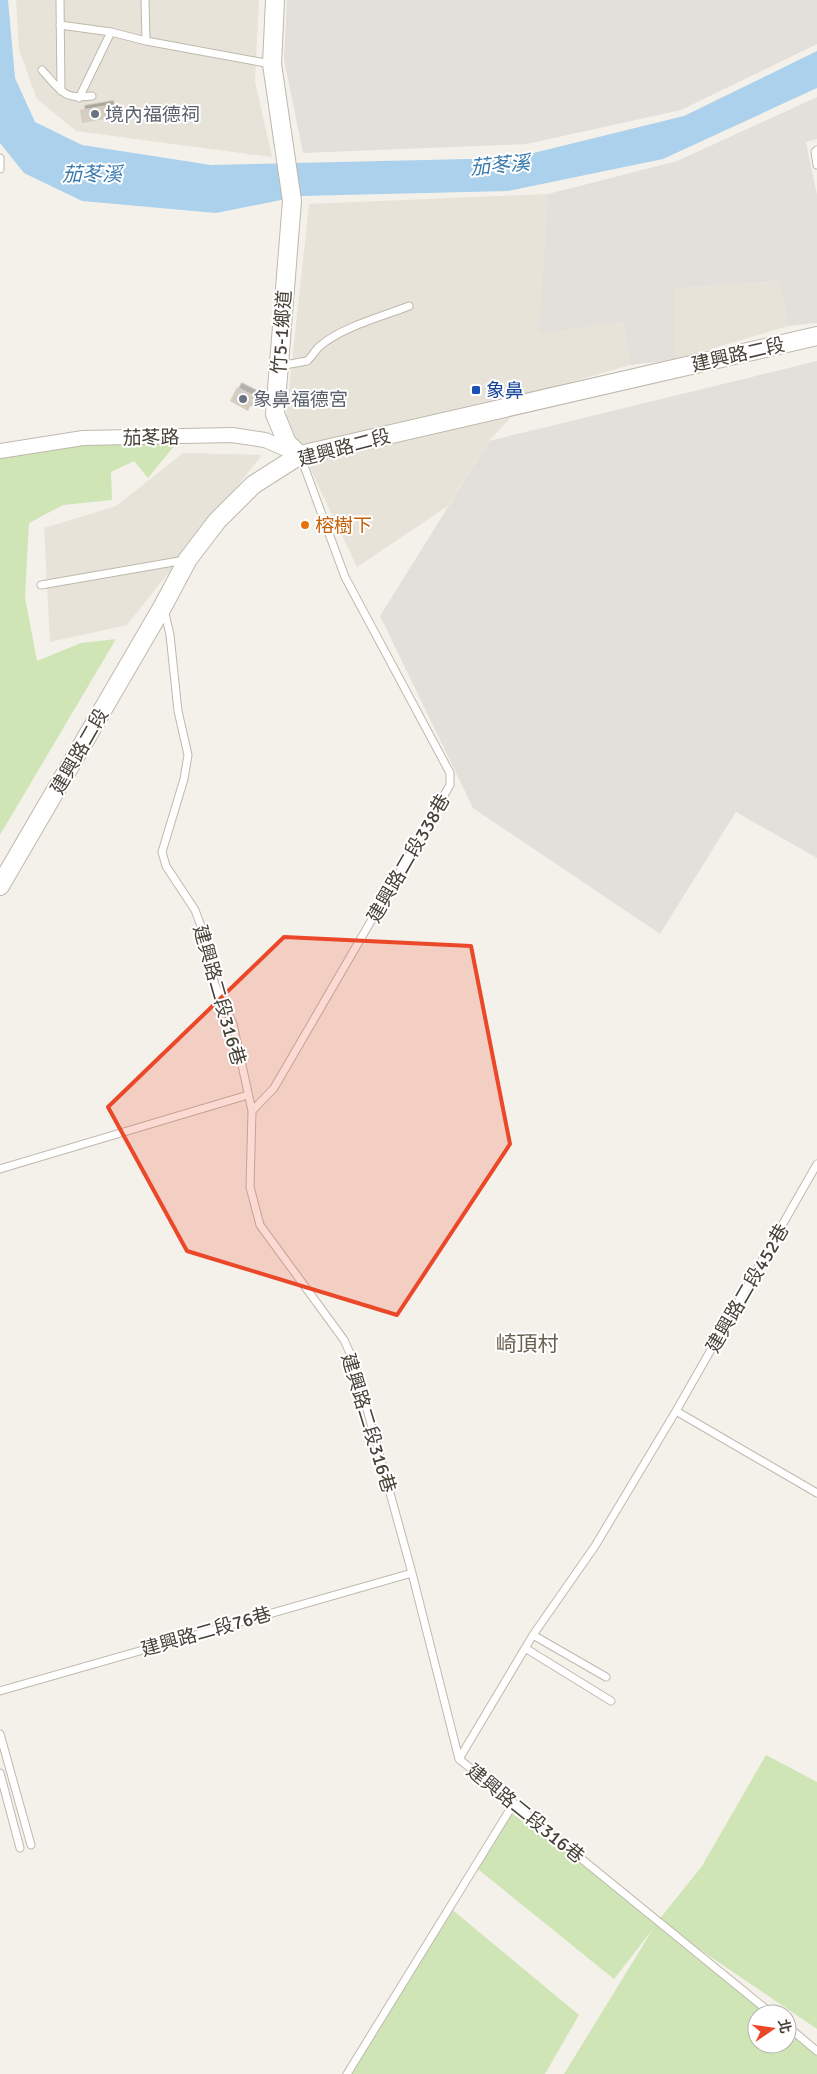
<svg xmlns="http://www.w3.org/2000/svg" width="817" height="2074" font-family="Signika,'Noto Sans TC',sans-serif">
<style>
.residential{fill:#e7e3d8}
.industrial{fill:#e3e0db}
.green{fill:#cfe5b6}
.water{fill:#abd1ec}
.building{fill:#d5cdc0;filter:url(#shadow)}
.lines{fill:none;stroke-linecap:round;stroke-linejoin:round}
.service-casing{stroke:#bfb9ad;stroke-width:9}
.minor-casing{stroke:#bfb9ad;stroke-width:16}
.tertiary-casing{stroke:#bfb9ad;stroke-width:20}
.service{stroke:#fff;stroke-width:7}
.minor{stroke:#fff;stroke-width:14}
.tertiary{stroke:#fff;stroke-width:18}
.marked{fill:#eb4829;fill-opacity:0.2;stroke:#eb4829;stroke-width:4;stroke-linejoin:round}
.worship-dot{fill:#6b7280;stroke:#fff;stroke-width:2}
.transit-dot{fill:#1a4fb4;stroke:#fff;stroke-width:2}
.food-dot{fill:#e8710a;stroke:#fff;stroke-width:2}
.labels{text-anchor:middle;stroke-width:4;stroke-linejoin:round;paint-order:stroke}
.worship-label{font-size:19px;fill:#5b616d;stroke:#fff;text-anchor:start}
.street-label{font-size:19px;fill:#474238;stroke:#fff}
.transit-label{font-size:19px;fill:#164399;stroke:#fff;text-anchor:start}
.food-label{font-size:19px;fill:#c56008;stroke:#fff;text-anchor:start}
.water-label{font-size:20px;font-style:italic;fill:#387aad;stroke:#fff}
.quarter-label{font-size:21px;fill:#696050;stroke:#fff}
</style>
<defs>
<filter id="shadow"><feDropShadow dx="4.5" dy="-4.5" stdDeviation="0" flood-color="#0004"/></filter>
</defs>
<rect width="100%" height="100%" fill="#f4f1ea"/>
<path class="residential" d="M16 0H259L255 81 272 157 76 131 37 99 19 50Z
M548 194 540 326 623 321 630 365 533 393 489 441 448 506 357 567 286 418 309 204Z
M781 281 788 326 674 360V289Z
M183 453 262 455 127 625 50 642 44 528 116 506Z"/>
<path class="industrial" d="M287 0H817V44L681 110 527 144 303 153 284 60Z
M817 97V139L806 142 817 195V323L788 326 780 281 674 289V360L630 365 623 321 539 334 548 194 677 161Z
M817 361V858L736 812 660 934 473 808 380 616 489 441Z"/>
<path class="green" d="M189 428 148 478 134 461 111 472 112 500 63 505 29 523 25 597 37 661 81 643 116 639 0 835V458Z
M766 1755 817 1782V2029L665 1926 772 2014H757V2044H787V2026L817 2051V2074H564L653 1929 614 1979 474 1866 514 1803 658 1921 702 1866Z
M449 1907 579 2015 545 2074H342Z"/>
<path class="water" d="M0 0H8L15 78 35 122 82 145 211 165 513 158 684 116 817 51V88L663 159 508 191 301 196 216 213 82 201 24 173 0 143Z"/>
<path class="building" d="M109 105 111 118 82 123 80 110Z
M237 387 255 396 248 411 230 401Z"/>
<g class="lines">
<defs>
<path id="service" d="M60 0 61 91
M145 0 146 41
M60 25 111 32 146 41 271 64
M42 70C60 90 63 100 92 96
M79 98 111 32
M817 150 815 152 817 165
M0 158V169
M279 366 307 361C312 357 315 350 320 346 342 327 381 317 409 306
M41 585 185 560
M164 609 170 635 178 711 188 755 184 779 162 852 166 866 195 910 201 926 215 985 233 1024 252 1111 250 1187 260 1225 344 1340 354 1362 412 1573 459 1759 772 2014
M252 1111 274 1088 450 785V773L345 577 300 455
M0 1169 248 1095
M676 1411 817 1493
M533 1635 606 1677
M525 1648 611 1701
M0 1691 412 1573
M0 1734 31 1845
M459 1759 533 1635 595 1546 676 1411 817 1164
M0 1773 20 1848
M787 2026 817 2051
M347 2074 514 1803"/>
<path id="minor" d="M0 451 83 438 232 435 265 440 295 453"/>
<path id="tertiary" d="M275 0 272 64 292 201 275 414 287 443 300 455
M0 886 163 606 188 559 217 521 253 485 300 455 817 336"/>
</defs>
<use href="#service" class="service-casing"/>
<use href="#minor" class="minor-casing"/>
<use href="#tertiary" class="tertiary-casing"/>
<use href="#service" class="service"/>
<use href="#minor" class="minor"/>
<use href="#tertiary" class="tertiary"/>
</g>
<path class="marked" d="M284 937 471 946 510 1144 397 1315 187 1251 108 1107Z"/>
<g class="worship-dot">
<circle cx="95" cy="114" r="5"/>
<circle cx="243" cy="399" r="5"/>
</g>
<rect class="transit-dot" x="471" y="385" width="10" height="10" rx="2.5"/>
<circle class="food-dot" cx="305" cy="525" r="5"/>
<g class="labels">
<g class="worship-label">
<text x="105" y="121">境內福德祠</text>
<text x="253" y="406">象鼻福德宮</text>
</g>
<g class="street-label">
<text transform="translate(281 332) rotate(-86)" y="7">竹5-1鄉道</text>
<text transform="translate(738 354) rotate(-13)" y="7">建興路二段</text>
<text transform="translate(151 437) rotate(-1)" y="7">茄苳路</text>
<text transform="translate(344 447) rotate(-15)" y="7">建興路二段</text>
<text transform="translate(79 751) rotate(-60)" y="7">建興路二段</text>
<text transform="translate(408 858) rotate(-60)" y="7">建興路二段338巷</text>
<text transform="translate(220 995) rotate(74)" y="7">建興路二段316巷</text>
<text transform="translate(747 1288) rotate(-60)" y="7">建興路二段452巷</text>
<text transform="translate(369 1423) rotate(73)" y="7">建興路二段316巷</text>
<text transform="translate(206 1631) rotate(-16)" y="7">建興路二段76巷</text>
<text transform="translate(526 1813) rotate(39)" y="7">建興路二段316巷</text>
</g>
<g class="transit-label">
<text x="486" y="397">象鼻</text>
</g>
<g class="food-label">
<text x="315" y="532">榕樹下</text>
</g>
<g class="water-label">
<text transform="translate(500 165) rotate(-5)" y="7">茄苳溪</text>
<text x="92" y="181">茄苳溪</text>
</g>
<g class="quarter-label">
<text x="527" y="1351">崎頂村</text>
</g>
</g>
<g transform="translate(772 2029) rotate(77)"><circle r="24" fill="#ffffff" stroke="#b5b3af"/>
<path d="M0-4L9 19L0 12L-9 19Z" fill="#eb4829"/>
<text y="-8" font-size="14" font-weight="bold" text-anchor="middle" fill="#474238">北</text>
</g>
</svg>
